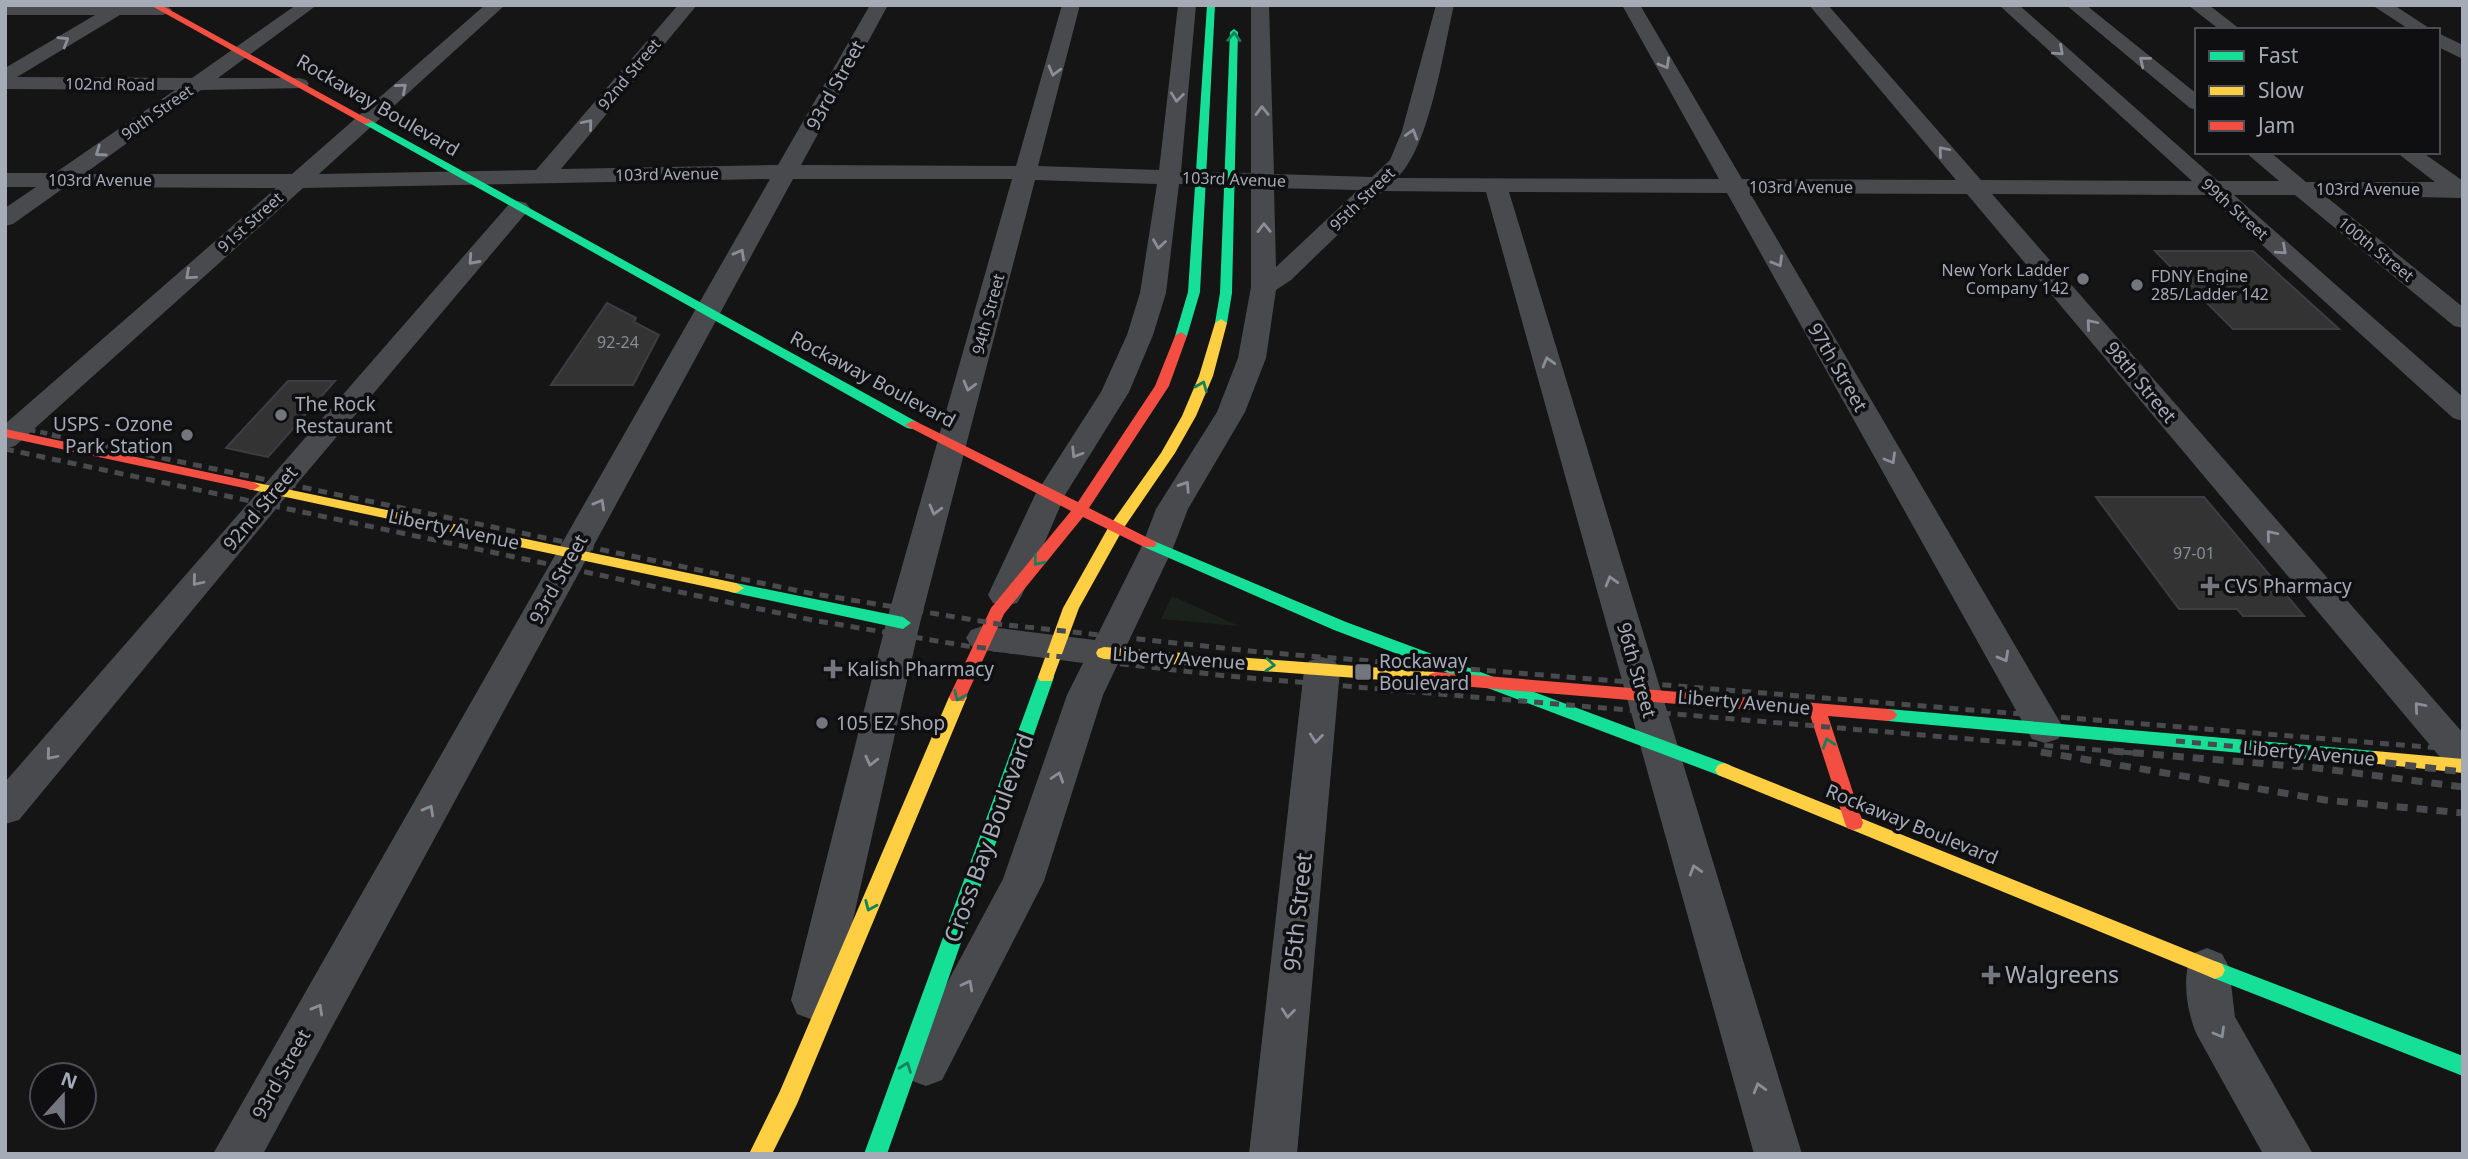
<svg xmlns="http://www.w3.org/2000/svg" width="2468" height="1159" font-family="'Noto Sans',sans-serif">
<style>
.green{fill:#1b221c}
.building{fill:#333334;stroke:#3d3e41;stroke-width:2}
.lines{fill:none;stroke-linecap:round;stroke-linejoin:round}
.street{fill:#494a4e;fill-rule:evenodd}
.fast{fill:#16e098;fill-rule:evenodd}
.slow{fill:#ffcf43;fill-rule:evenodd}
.jam{fill:#f24e42;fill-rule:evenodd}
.rail-far2{stroke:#494a4d;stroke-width:4.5;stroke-dasharray:7 5;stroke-linecap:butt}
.rail-far1{stroke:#494a4d;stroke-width:5;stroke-dasharray:9 7;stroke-linecap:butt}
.rail{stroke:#494a4d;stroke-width:7;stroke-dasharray:11 9;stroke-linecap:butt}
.oneway{stroke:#13825b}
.oneway2{stroke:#898e98}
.poi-dot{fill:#73767e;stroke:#0f0f11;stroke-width:2.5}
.labels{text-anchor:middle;stroke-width:7;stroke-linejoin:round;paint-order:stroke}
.far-street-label{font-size:16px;fill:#a5abb7;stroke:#0f0f11}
.far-poi-label{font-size:16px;fill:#a5abb7;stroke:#0f0f11;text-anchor:end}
.number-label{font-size:16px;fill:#888d96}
.street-label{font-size:19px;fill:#a5abb7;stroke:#0f0f11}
.poi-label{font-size:19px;fill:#a5abb7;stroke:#0f0f11;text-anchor:start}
.near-street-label{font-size:23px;fill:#a5abb7;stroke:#0f0f11}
.near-poi-label{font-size:23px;fill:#a5abb7;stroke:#0f0f11;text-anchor:start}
</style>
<rect width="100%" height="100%" fill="#151515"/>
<path class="green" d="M1172 596 1239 626 1161 619Z"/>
<path class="building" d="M2155 251H2253L2339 329H2233L2205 301H2185L2159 274H2178Z
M607 303 636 318 634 322 659 335 633 385H551Z
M288 381H335L268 457 226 448Z
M2096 497H2204L2304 616H2243L2237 609H2179Z"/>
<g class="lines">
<path class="street" d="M5 5H166L172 10 163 15H120L17 77 192 78 296 5H317L218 78H299L306 80 309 84 306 88 201 90 84 174H292L485 5H505L319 174 536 170 678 5H697L561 169 778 165 870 5H888L801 165 1016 166 1062 5H1080L1038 166 1159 170 1178 5H1196L1181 171 1251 173V5H1269L1274 174 1372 177 1390 160 1402 131 1436 5H1454C1443 52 1430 146 1397 178L1719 179 1622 5H1640L1742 179 1956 180 1809 5H1828L1981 180 2192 181 1999 5H2019L2218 181H2279L2245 152H2270L2306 182H2435L2396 152H2422L2463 181 2462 198 2324 195 2463 307V328L2454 326 2295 195H2234L2463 397V421L2453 418 2207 195 1992 194 2463 733V773L2450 769 1967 194 1750 193 2064 729 2058 739 2045 743 2032 739 1727 193 1509 192 1802 1154H1754L1486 192 1383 191 1291 280 1276 290 1266 358 1245 412 1188 509 1173 548 1103 695 1044 881 942 1080 926 1086 910 1080 903 1065 1003 879 1067 695 1083 663 983 650 971 646 966 638 971 630 983 626 1095 640 1141 548 1156 509 1217 412 1238 358 1251 287V187L1179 184 1166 293 1153 335 1129 392 1065 495 1022 595 1017 603 1005 606 993 603 988 595 1035 495 1101 392 1127 335 1140 293 1157 184 1035 180 920 623 835 1000 829 1014 813 1020 797 1014 791 1000 886 623 1012 179H793L263 1154H213L770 179 303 188 15 446 5 449V424L276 188 65 187 13 224 5 226V208L36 187H5V173H55L175 90 5 89V68L95 15H5ZM1274 188 1358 190 1276 267Z
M2066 5H2086L2197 94V110L2190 108Z
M2188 5H2209L2241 30H2220Z
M2372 5H2394L2432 30H2410Z
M2438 33 2463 45V59L2438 47Z
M518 201 526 203 530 208 526 213 285 498 19 820 5 824V782L510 203Z
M1322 657 1335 661 1340 670 1297 1154H1249L1304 670 1309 661Z
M2207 948 2222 954 2229 967 2235 1017 2313 1154H2263L2197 1035C2187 1013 2181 976 2192 954Z"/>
<path class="fast" d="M1207 5H1215L1200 292 1187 336 1181 340 1175 336 1188 292Z
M1234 29 1238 32 1232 293 1227 323 1221 327 1215 323 1220 293 1230 32Z
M368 119 917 422 919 425 912 429 907 428 364 124 363 122Z
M1149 539 1346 622 1730 765 1733 770 1730 775 1724 777 1718 775 1334 630 1144 547 1141 544Z
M736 583 903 617 911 623 903 629 730 592 728 588Z
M1046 671 1052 673 1054 677 887 1154H864L1038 677 1040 673Z
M1888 709 2375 751 2381 753 2384 758 2381 763 2375 765 1888 721 1882 719 1879 715 1882 711Z
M2215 961 2463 1056V1076L2208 976 2205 970 2208 964Z"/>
<path class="slow" d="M1221 319 1227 323 1213 376 1196 416 1175 453 1123 529 1079 608 1052 681H1040L1038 677 1063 608 1108 528 1161 453 1182 416 1199 376 1215 323Z
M253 482 736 583 744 588 736 593 248 489 246 486 248 483Z
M1104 647 1436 672 1442 674 1445 678 1442 682 1436 684 1104 659 1098 657 1096 653 1098 649Z
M958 691 964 693 967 697 797 1104 772 1154H749L780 1091 949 697 952 693Z
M2375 751 2463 759V773L2369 763 2366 758 2369 753Z
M1724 763 2222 964 2225 970 2222 976 2215 979 2208 976 1718 775 1715 770 1718 765Z"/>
<path class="jam" d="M150 5H161L373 122 364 124Z
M1181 332 1187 336 1169 386 1089 508 1154 541 1157 544 1154 547H1144L1083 517 1004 614 964 701H952L949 697 991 608 1071 511 905 425 912 421 917 422 1078 502 1155 386 1175 336Z
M5 429 253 482 260 486 253 490 5 437Z
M1436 672 1888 709 1894 711 1897 715 1894 719 1888 721 1828 716 1863 823 1861 828 1854 830 1847 828 1845 823 1810 715 1436 684 1430 682 1427 678 1430 674Z"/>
<path class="rail-far2" d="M5 425 60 436"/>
<path class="rail-far1" d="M52 435 809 593 998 624 1260 652 2463 750
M5 449 812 620 967 646 1227 676 2134 753
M2176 741 2305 753
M2041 752 2044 753"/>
<path class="rail" d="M2113 751 2317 768 2463 787
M2286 751 2463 772
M2041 752 2325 800 2463 813"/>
</g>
<defs><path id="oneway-chevron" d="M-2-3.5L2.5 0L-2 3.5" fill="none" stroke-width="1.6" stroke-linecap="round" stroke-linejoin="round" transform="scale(1.75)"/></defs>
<g class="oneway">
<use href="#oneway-chevron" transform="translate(1234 37) rotate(-88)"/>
<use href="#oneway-chevron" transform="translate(1202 386) rotate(-68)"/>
<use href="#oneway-chevron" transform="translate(1038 561) rotate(129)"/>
<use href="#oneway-chevron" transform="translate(1270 665) rotate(5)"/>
<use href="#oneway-chevron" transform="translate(959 696) rotate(113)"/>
<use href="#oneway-chevron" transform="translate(1828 743) rotate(-108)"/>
<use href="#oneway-chevron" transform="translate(870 906) rotate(113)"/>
<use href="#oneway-chevron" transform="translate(906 1067) rotate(-70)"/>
</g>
<g class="oneway2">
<use href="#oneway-chevron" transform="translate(64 41) rotate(-31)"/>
<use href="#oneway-chevron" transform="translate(2059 51) rotate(42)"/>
<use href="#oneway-chevron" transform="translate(2144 61) rotate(-141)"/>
<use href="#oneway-chevron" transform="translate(1665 64) rotate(60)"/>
<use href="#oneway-chevron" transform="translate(1054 71) rotate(105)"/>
<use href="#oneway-chevron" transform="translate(402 88) rotate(-41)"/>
<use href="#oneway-chevron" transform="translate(1177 97) rotate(96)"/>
<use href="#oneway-chevron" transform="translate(1262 111) rotate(-91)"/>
<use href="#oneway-chevron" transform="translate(588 124) rotate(-50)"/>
<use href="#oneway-chevron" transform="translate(1412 134) rotate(-73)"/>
<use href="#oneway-chevron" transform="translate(1943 151) rotate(-130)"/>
<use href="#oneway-chevron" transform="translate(100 152) rotate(145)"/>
<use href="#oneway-chevron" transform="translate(1264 228) rotate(-91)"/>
<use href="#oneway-chevron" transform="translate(1159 244) rotate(98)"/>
<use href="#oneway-chevron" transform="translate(2282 250) rotate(42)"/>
<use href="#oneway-chevron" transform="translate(740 254) rotate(-61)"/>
<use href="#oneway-chevron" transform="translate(473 260) rotate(132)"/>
<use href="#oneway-chevron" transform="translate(1778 262) rotate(60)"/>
<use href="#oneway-chevron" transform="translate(190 275) rotate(138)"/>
<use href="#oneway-chevron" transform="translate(2091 324) rotate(-130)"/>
<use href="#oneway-chevron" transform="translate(1548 362) rotate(-106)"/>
<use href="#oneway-chevron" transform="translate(969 386) rotate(105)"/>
<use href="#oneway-chevron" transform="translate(1076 453) rotate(122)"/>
<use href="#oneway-chevron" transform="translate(1891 459) rotate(60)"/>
<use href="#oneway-chevron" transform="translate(1185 486) rotate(-57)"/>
<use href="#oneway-chevron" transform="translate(600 504) rotate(-61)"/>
<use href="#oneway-chevron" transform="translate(935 510) rotate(105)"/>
<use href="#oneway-chevron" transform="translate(2271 535) rotate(-130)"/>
<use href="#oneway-chevron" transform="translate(197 581) rotate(130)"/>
<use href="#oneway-chevron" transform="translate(1611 581) rotate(-106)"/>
<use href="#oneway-chevron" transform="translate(2004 657) rotate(61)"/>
<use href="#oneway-chevron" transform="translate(2419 707) rotate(-131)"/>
<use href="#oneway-chevron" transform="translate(1316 738) rotate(96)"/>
<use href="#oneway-chevron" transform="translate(51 755) rotate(130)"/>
<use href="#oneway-chevron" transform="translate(871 761) rotate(104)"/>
<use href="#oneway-chevron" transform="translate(1058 777) rotate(-72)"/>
<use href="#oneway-chevron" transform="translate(429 810) rotate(-61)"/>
<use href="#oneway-chevron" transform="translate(1695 870) rotate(-107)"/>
<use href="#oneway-chevron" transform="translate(968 985) rotate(-62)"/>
<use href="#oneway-chevron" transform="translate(318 1009) rotate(-61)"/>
<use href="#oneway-chevron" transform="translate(1288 1013) rotate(96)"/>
<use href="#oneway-chevron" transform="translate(2220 1033) rotate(60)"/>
<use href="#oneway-chevron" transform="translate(1759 1088) rotate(-106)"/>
</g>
<g class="poi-dot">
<circle cx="2083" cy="279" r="7"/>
<circle cx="2137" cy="285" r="7"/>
<circle cx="281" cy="415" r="7"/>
<circle cx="187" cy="435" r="7"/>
<path d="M2206.5 575.5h7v7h7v7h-7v7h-7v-7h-7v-7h7z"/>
<path d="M829.5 658.5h7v7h7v7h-7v7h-7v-7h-7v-7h7z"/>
<rect x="1354" y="663" width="18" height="18" rx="3.5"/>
<circle cx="822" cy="723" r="7"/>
<path d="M1987.5 964.5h7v7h7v7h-7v7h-7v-7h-7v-7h7z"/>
</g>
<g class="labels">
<g class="far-street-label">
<text transform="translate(629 74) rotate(-50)" y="6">92nd Street</text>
<text transform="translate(110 84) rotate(1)" y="6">102nd Road</text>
<text transform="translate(157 112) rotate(-35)" y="6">90th Street</text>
<text transform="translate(667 174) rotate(-1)" y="6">103rd Avenue</text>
<text transform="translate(1234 179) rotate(2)" y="6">103rd Avenue</text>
<text x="100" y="186">103rd Avenue</text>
<text x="1801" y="193">103rd Avenue</text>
<text x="2368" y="195">103rd Avenue</text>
<text transform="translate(1362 199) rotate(-44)" y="6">95th Street</text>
<text transform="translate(2235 209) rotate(42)" y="6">99th Street</text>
<text transform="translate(250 222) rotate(-42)" y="6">91st Street</text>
<text transform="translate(2376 249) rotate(39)" y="6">100th Street</text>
<text transform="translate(988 314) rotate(-75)" y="6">94th Street</text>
</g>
<g class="far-poi-label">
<text x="2069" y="276">New York Ladder<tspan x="2069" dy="18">Company 142</tspan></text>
<text x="2151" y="282" text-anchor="start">FDNY Engine<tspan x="2151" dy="18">285/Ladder 142</tspan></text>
</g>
<g class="number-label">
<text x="618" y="348">92-24</text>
<text x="2194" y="559">97-01</text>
</g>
<g class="street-label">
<text transform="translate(835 85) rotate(-61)" y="7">93rd Street</text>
<text transform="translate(378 105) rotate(30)" y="7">Rockaway Boulevard</text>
<text transform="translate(1838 367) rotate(60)" y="7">97th Street</text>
<text transform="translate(873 379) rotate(28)" y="7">Rockaway Boulevard</text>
<text transform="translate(2141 382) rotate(50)" y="7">98th Street</text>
<text transform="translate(260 508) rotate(-50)" y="7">92nd Street</text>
<text transform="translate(454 529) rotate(12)" y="7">Liberty Avenue</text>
<text transform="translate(558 579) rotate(-61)" y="7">93rd Street</text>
<text transform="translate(1179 658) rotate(4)" y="7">Liberty Avenue</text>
<text transform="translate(1637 670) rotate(74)" y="7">96th Street</text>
<text transform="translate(1744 702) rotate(5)" y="7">Liberty Avenue</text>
<text transform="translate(2309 753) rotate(5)" y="7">Liberty Avenue</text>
<text transform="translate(1912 824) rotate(22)" y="7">Rockaway Boulevard</text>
<text transform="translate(281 1074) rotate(-61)" y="7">93rd Street</text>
</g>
<g class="poi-label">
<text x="295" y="411">The Rock<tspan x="295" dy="22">Restaurant</tspan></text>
<text x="173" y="431" text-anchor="end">USPS - Ozone<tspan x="173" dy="22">Park Station</tspan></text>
<text x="2224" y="593">CVS Pharmacy</text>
<text x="1379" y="668">Rockaway<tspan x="1379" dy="22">Boulevard</tspan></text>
<text x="847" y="676">Kalish Pharmacy</text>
<text x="836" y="730">105 EZ Shop</text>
</g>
<g class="near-street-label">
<text transform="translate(989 838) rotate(-70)" y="8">Cross Bay Boulevard</text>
<text transform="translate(1298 912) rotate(-84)" y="8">95th Street</text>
</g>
<g class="near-poi-label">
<text x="2005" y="983">Walgreens</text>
</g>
</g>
<rect width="2468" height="1159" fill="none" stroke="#a5abb7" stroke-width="14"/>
<rect x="2195" y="28" width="245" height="126" fill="#0f0f11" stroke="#4b4d53" stroke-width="2"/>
<rect x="2209" y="51" width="35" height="10" fill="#16e098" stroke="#4b4d53" stroke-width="2"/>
<text x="2258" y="63" font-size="21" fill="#a5abb7">Fast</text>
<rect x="2209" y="86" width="35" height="10" fill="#ffcf43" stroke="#4b4d53" stroke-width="2"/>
<text x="2258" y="98" font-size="21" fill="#a5abb7">Slow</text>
<rect x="2209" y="121" width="35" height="10" fill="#f24e42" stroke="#4b4d53" stroke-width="2"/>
<text x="2258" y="133" font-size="21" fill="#a5abb7">Jam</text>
<g transform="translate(63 1096) rotate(21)"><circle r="33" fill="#0f0f11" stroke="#4b4d53" stroke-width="2"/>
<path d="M0-5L12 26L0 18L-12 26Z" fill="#73767e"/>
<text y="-10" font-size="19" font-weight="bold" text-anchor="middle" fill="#a5abb7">N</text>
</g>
</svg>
